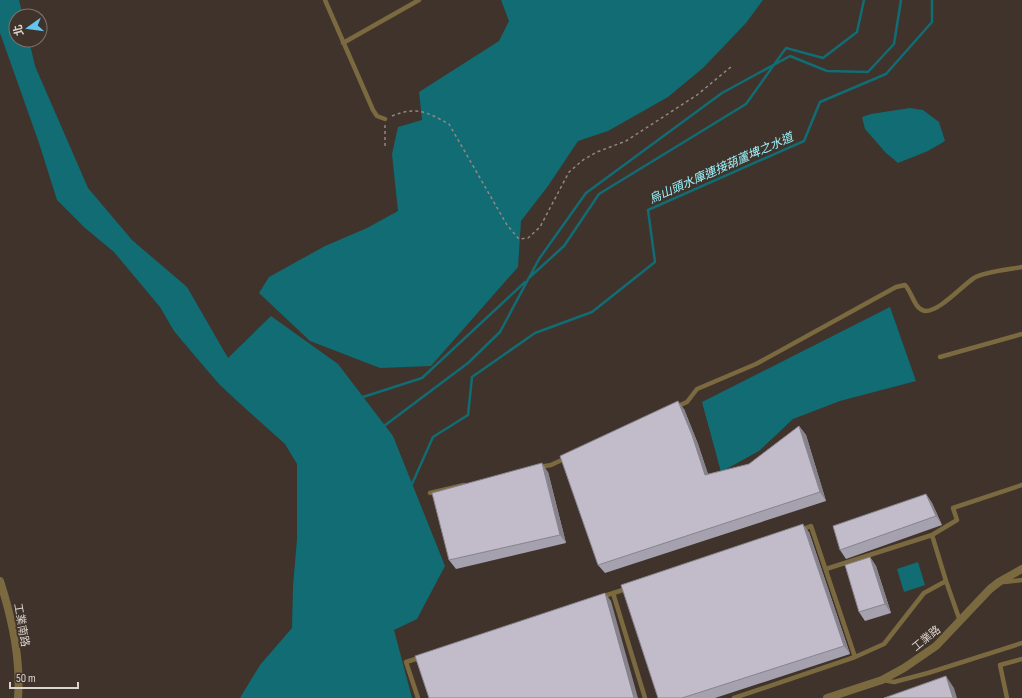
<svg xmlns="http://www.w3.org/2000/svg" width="1022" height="698" font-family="'Sofia Sans Condensed','Noto Sans TC',sans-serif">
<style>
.water{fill:#116c74}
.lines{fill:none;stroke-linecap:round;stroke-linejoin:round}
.stream{stroke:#116c74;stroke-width:2.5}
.path{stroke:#918881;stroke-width:1.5;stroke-dasharray:3 3;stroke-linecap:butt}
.service{stroke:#7b6940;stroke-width:4.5}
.minor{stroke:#7b6940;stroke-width:8}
.wall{fill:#a6a1ae}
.shaded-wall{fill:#87838d}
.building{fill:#c1bbca;stroke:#87838d}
.labels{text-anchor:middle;stroke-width:4;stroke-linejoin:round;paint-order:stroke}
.street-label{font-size:11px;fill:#dcd5cf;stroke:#3f332b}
.water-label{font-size:12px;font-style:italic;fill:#9bf5fe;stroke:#3f332b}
</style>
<rect width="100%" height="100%" fill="#3f332b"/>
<path class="water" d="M0 0H19L23 16H16V40H29L35 66 88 188 132 240 187 287 228 358 271 316 338 364 393 436 445 566 417 619 394 630 412 698H240L260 665 292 628 293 586 297 539V464L285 444 236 400 219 384 195 356 174 331 160 307 114 252 85 228 57 200 39 143 0 33Z
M501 0H763L746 23 703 68 668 97 608 131 578 141 548 186 521 221 518 267 431 366 380 368 310 341 259 293 269 277 325 246 367 228 398 211 392 154 398 127 422 120 419 92 499 41 509 21Z
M910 108 923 110 939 122 945 141 928 151 898 163 886 153 865 129 862 117 871 114Z
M890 307 916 381 840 401 793 419 759 451 721 472 702 402Z
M918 562 925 585 904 592 897 569Z"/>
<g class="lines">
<path class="stream" d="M530 277 564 246 599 194 746 104 786 48 823 58 857 32 864 0
M363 397 422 378 525 282
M384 426 468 363 500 332 539 259 586 193 722 93 790 56 827 71 868 72 894 44 901 0
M412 484 433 437 468 415 472 377 535 333 592 312 655 262 648 210 804 141 820 102 886 74 932 22V0"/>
<path class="path" d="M392 116C416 106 427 112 449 124L507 225 519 239 528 238 540 227 569 172 583 160 597 152 626 141 697 95 732 66
M385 125V149"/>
<path class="service" d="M325 0 373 110 377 116 385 119
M343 43 419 0
M940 357 1022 334
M676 407 687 402 697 389 756 364 896 287 905 285C912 292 914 309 925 311 939 312 963 285 974 278 982 272 1011 269 1022 267
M539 467 551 465 566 458
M430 493 464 485
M800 530 811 526 855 657
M932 535 946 581
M826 569 932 535 957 520 953 508 1022 485
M1004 582 1022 580
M613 593 645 698
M601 597 629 588
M883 680 894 682 928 673 1022 643
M418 698 406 662 422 657
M734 698 855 657 884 644 924 593 946 581 960 621
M1007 698 1000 665 1022 659"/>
<path class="minor" d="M0 581C12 618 21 659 18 698
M827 698 882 680 904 668 936 646 990 589 999 582 1022 569"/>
</g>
<path class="wall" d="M684 409 698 444 708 474 749 464 799 426 806 435 826 501 605 573 598 565Z
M548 472 566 543 456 569 449 560Z
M926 494 932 503 942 525 846 559 840 550Z
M809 532 850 654 715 698H658Z
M870 557 876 566 891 613 865 621 859 612Z"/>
<path class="shaded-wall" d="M678 401 684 409 698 444 711 484 705 475Z
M799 426 806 435 826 501 820 492Z
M542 463 548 472 566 543 560 535Z
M926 494 932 503 942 525 936 516Z
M803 524 809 532 850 654 844 646Z
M870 557 876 566 891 613 885 604Z
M605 593 611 601 638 698H634Z
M946 676 954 688 957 698H953Z"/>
<path class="building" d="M678 401 692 435 705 475 749 464 799 426 820 492 598 565 560 456Z
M542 463 560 535 449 560 432 493Z
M926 494 936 516 840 550 833 526Z
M803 524 844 646 682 698H658L621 585Z
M870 557 885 604 859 612 845 565Z
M605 593 634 698H429L415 656Z
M946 676 953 698H884Z"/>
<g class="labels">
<g class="street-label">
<text transform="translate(22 625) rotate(80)" y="4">工業南路</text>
<text transform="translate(926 638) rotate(-39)" y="4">工業路</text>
</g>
<g class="water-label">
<text transform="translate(721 168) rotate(-24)" y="4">烏山頭水庫連接葫蘆埤之水道</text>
</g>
</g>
<g transform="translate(28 28) rotate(256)"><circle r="19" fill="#3f332b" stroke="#7e746d"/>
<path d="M0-3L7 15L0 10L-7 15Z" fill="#64c5ee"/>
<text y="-6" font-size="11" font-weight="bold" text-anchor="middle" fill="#dcd5cf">北</text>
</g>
<path d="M10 682v6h68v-6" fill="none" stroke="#dcd5cf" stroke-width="2"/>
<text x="16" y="682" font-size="12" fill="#dcd5cf" stroke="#3f332b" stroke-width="3" paint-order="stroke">50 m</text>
</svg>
